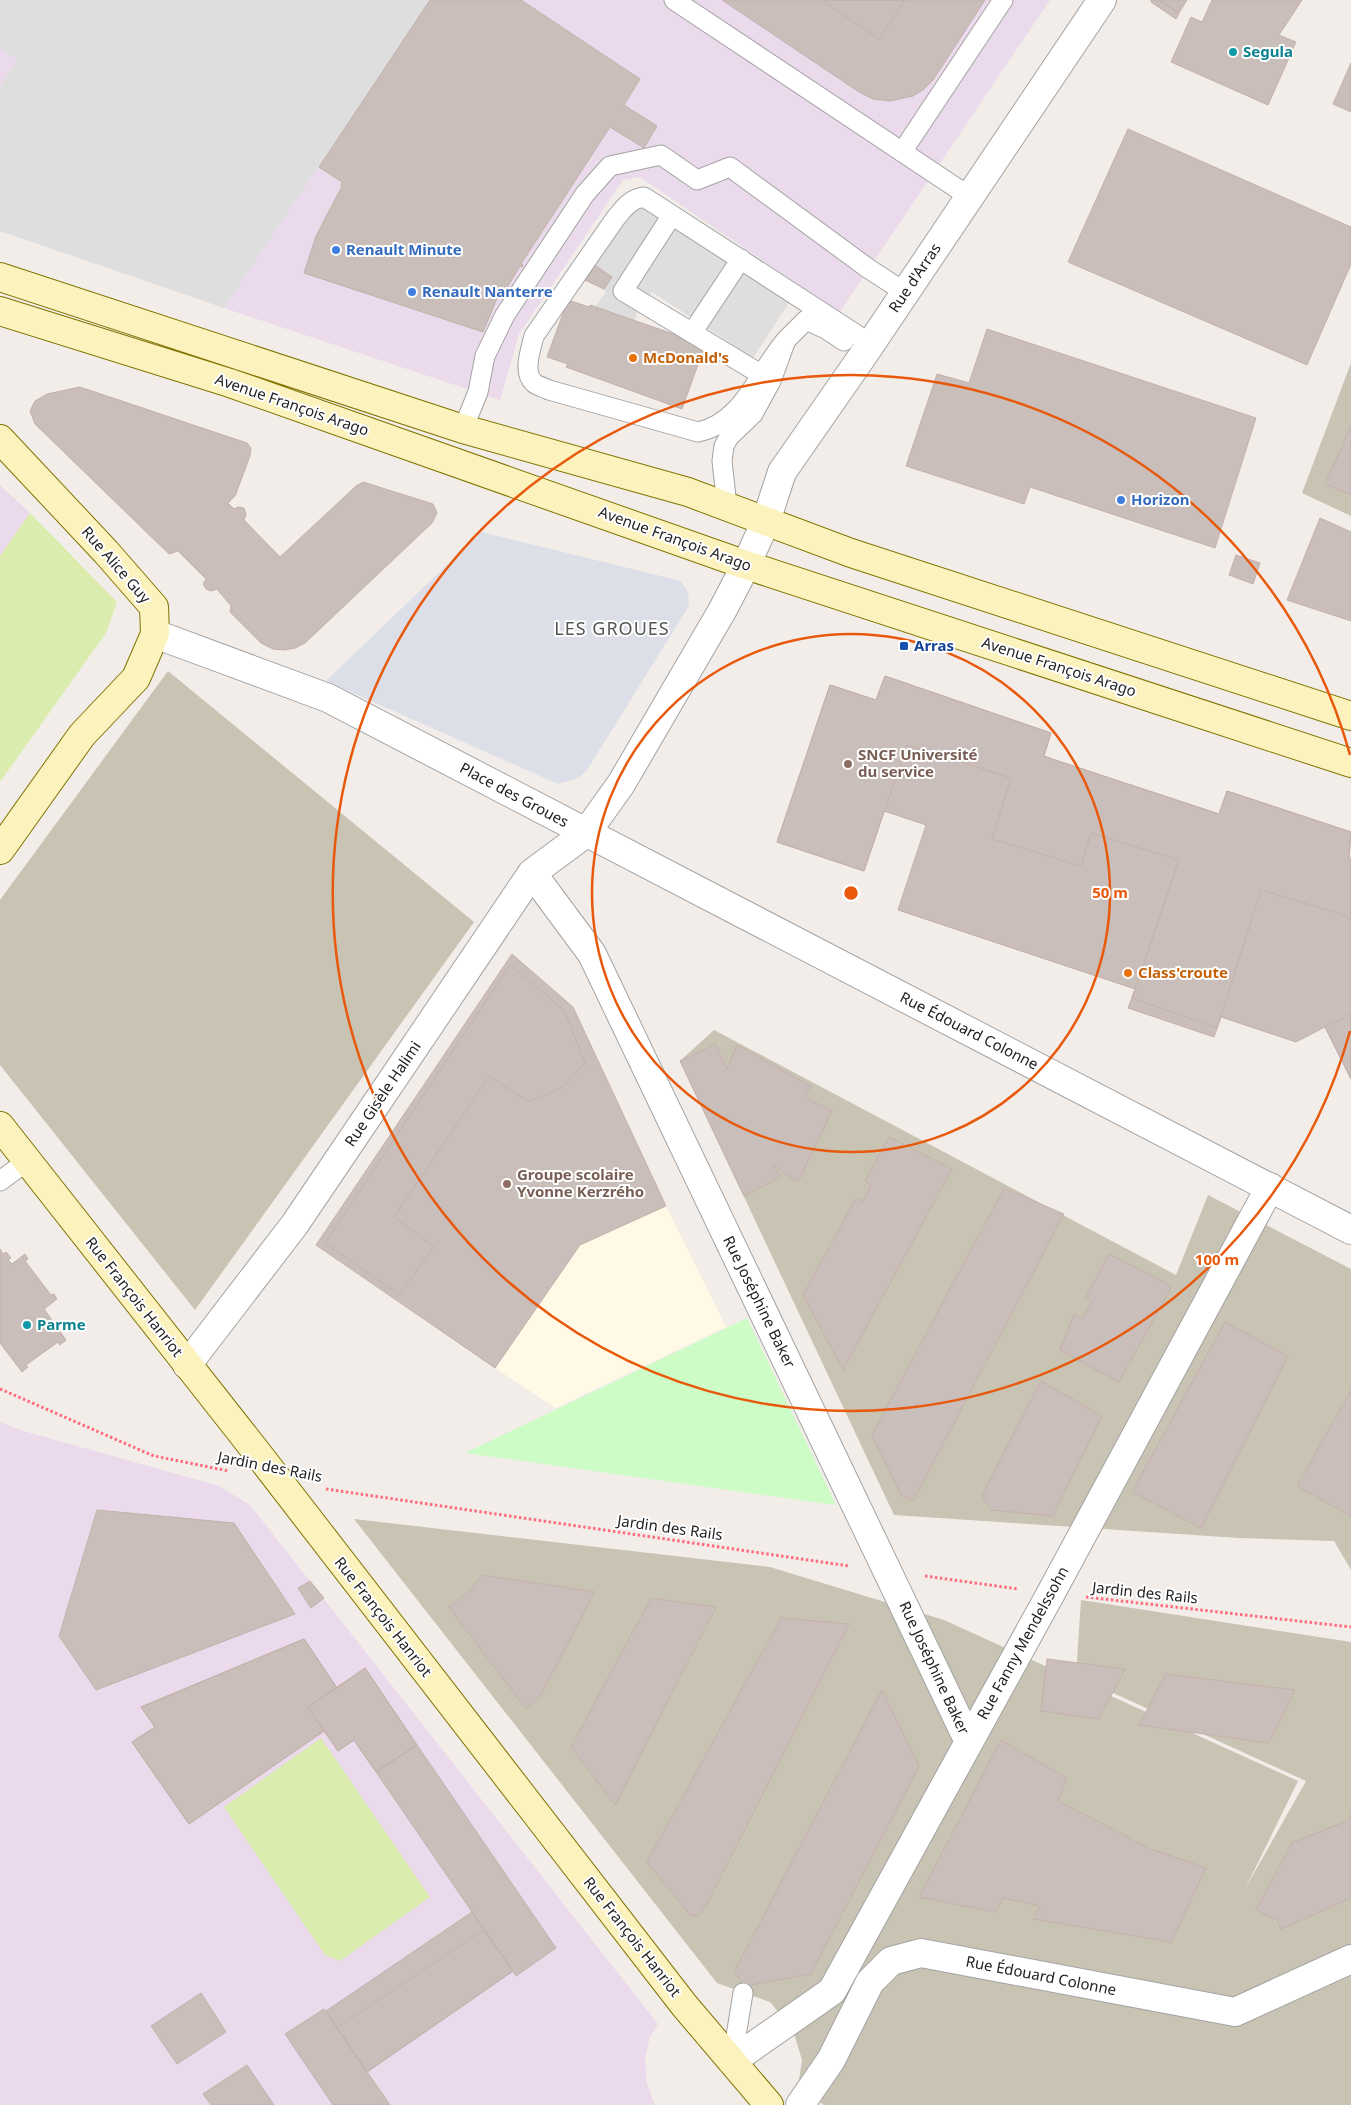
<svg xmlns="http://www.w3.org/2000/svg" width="1351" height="2105" font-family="'Noto Sans',sans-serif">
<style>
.industrial{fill:#ebdaeb}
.education{fill:#fff9e5}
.construction{fill:#c8c3b3}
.grass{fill:#daedae}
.park{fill:#cdfcc6}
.parking{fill:#dedede}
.plaza{fill:#dddfe8}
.building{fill:#cabebb;stroke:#c5b0aa}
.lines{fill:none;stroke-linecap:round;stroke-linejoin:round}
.lane-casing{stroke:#a3a3a3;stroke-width:21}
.street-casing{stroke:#a3a3a3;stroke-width:30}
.secondary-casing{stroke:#817401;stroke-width:30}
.path{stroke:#ff6d7d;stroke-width:3;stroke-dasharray:2.5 2.5;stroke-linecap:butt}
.lane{stroke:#fff;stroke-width:19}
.street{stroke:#fff;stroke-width:28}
.secondary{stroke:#fcf2bd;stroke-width:28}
.ring{fill:none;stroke:#e8590c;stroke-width:2.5}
.culture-dot{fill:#0f9aa8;stroke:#fff;stroke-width:2}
.shop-dot{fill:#3f7fe0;stroke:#fff;stroke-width:2}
.food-dot{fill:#e8710a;stroke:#fff;stroke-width:2}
.transit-dot{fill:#1a4fb4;stroke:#fff;stroke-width:2}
.education-dot{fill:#8d6e63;stroke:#fff;stroke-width:2}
.labels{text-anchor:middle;stroke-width:4;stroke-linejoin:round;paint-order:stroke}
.culture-label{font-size:15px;font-weight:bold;fill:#0d838f;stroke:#fff;text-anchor:start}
.shop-label{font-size:15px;font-weight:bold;fill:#366cbe;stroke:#fff;text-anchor:start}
.street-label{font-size:15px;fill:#222;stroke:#fff}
.food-label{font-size:15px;font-weight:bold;fill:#c56008;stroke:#fff;text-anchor:start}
.transit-label{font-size:15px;font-weight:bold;fill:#164399;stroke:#fff;text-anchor:start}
.education-label{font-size:15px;font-weight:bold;fill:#785e54;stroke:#fff;text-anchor:start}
.quarter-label{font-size:18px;letter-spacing:1px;fill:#555;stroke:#fff}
.centre{fill:#e8590c;stroke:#fff;stroke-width:2.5}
.ring-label{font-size:15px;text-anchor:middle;font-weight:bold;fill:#e8590c;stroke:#fff;stroke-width:4;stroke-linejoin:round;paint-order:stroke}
</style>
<rect width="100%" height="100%" fill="#f2ede9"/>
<path class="industrial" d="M430 0H1050L839 313 640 177 623 180 519 334 500 400 224 308Z
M0 48 18 60 0 86Z
M0 485 30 513 0 556Z
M0 1422 20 1430 219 1486 250 1505 658 2024 650 2037 645 2058 647 2084 655 2105H0Z"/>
<path class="education" d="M512 954 573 1007 666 1206 726 1327 556 1408 463 1347 316 1245Z"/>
<path class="construction" d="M1351 363V516L1302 493Z
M168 671 474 922 195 1310 0 1065V900Z
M714 1030 1176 1275 1208 1195 1351 1269V1570L1334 1541 1239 1538 894 1515 680 1061Z
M354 1519 770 1567 944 1620 1298 1781 1245 1889 1306 1781 1076 1676 1081 1600 1351 1642V2105H824L798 2087 802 2060 793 2030 770 2002 717 1983Z"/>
<path class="grass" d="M30 513 117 602 106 633 0 782V556Z
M321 1738 430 1897 340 1961 325 1955 224 1807Z"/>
<path class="park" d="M747 1318 836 1505 465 1453Z"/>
<path class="parking" d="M0 0H430L224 308 0 231V86L18 60 0 48Z
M634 209H646L789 303 753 358 652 292 638 311 632 328 590 313 606 292 587 277Z"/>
<path class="plaza" d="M481 532 681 581 688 592 689 606 587 770 578 778 558 784 326 681Z"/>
<path class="building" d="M430 0H521L640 79 624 105 657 126 644 148 610 127 521 264 523 265 522 267 520 266 504 293 502 291 498 296 483 332 304 273 316 236 342 186 341 185 342 182 319 167Z
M722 0H985L933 80 923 90 913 96 890 101 873 99 859 92Z
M825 0H905L879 39 824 2Z
M1151 0H1159L1179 13 1176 19 1151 2Z
M1159 0H1187L1179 13Z
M1212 0H1302L1279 35 1296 42 1268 105 1171 62 1191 17 1202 22Z
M1351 63V112L1333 104Z
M1128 129 1351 227V264L1307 365 1068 262Z
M593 264 612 277 604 289 583 279Z
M568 300 589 307 590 305 705 345 682 409 566 367 568 364 547 357Z
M987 329 1256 418 1215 548 1030 487 1024 504 906 466 937 374 969 383Z
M80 387 247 443 251 448 250 456 235 496 228 503 234 509 238 507 244 508 246 514 244 520 280 557 356 486 363 482 433 504 437 513 432 523 305 643 295 648 285 650 273 649 261 643 230 612 231 606 217 589 211 591 206 589 203 584 206 579 178 551 169 554 35 424 30 411 35 401 47 394Z
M1351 426V495L1325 484Z
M1320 518 1351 532V621L1287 600Z
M1236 555 1260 563 1253 584 1229 575Z
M885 676 1051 733 1044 756 1052 759 1219 814 1227 791 1351 832 1349 858 1351 859V1079L1325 1027 1296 1042 1221 1017 1214 1037 1128 1008 1135 989 898 910 926 825 884 811 864 871 777 842 830 685 876 700Z
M885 676 1051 733 1044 756 1052 759 1219 814 1227 791 1351 832 1349 858 1351 859V925L1347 916 1261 890 1217 1028 1132 998 1179 860 1091 833 1081 866 992 839 1011 778 907 745 864 871 777 842 830 685 876 700Z
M512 954 573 1007 666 1206 580 1245 495 1368 316 1245Z
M510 965 564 1010 585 1063 563 1087 529 1102 489 1076 394 1217 434 1247 399 1295 325 1243Z
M1351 1014V1079L1325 1027Z
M715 1044 727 1069 737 1045 811 1086 804 1097 832 1111 798 1182 772 1165 781 1177 744 1196 680 1061Z
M889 1137 952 1169 843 1370 803 1295 856 1198 863 1201 871 1186 865 1181Z
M1004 1188 1064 1214 913 1501 901 1495 872 1435Z
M0 1249 3 1254 6 1252 11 1258 8 1260 12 1264 25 1254 28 1259 25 1261 51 1295 54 1294 57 1299 44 1309 66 1340 60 1345 58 1342 26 1365 28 1367 22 1372 0 1343Z
M1109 1254 1172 1286 1119 1382 1060 1350 1074 1314 1082 1318 1092 1302 1086 1297Z
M1225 1322 1288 1356 1201 1528 1132 1492Z
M1041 1381 1102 1416 1053 1516 991 1510 982 1495Z
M1351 1390V1516L1297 1486Z
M97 1510 234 1523 295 1614 96 1690 59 1636Z
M482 1575 595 1592 539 1698 526 1709 449 1607 470 1591Z
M310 1581 324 1598 311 1608 298 1588Z
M651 1598 716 1607 615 1805 571 1747Z
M781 1618 849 1624 707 1904 699 1915 691 1916 647 1862Z
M304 1639 337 1688 365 1668 417 1745 376 1772 354 1740 338 1751 324 1731 189 1824 132 1742 155 1727 141 1707Z
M304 1639 337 1688 308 1707 324 1731 189 1824 132 1742 155 1727 141 1707Z
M1047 1659 1125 1669 1099 1719 1041 1711Z
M365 1668 417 1745 376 1772 354 1740 338 1751 308 1707Z
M1166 1674 1295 1690 1269 1743 1139 1725Z
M882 1690 919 1766 811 1974 745 1986 734 1972Z
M1001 1740 1067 1778 1058 1801 1151 1849 1206 1868 1171 1942 1033 1919 1040 1906 1003 1898 995 1912 919 1897Z
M417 1745 556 1948 516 1976 376 1772Z
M1351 1814V1898L1281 1929 1277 1920 1256 1910 1292 1843 1347 1821Z
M472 1912 513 1971 367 2072 326 2011Z
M484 1930 513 1971 367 2072 337 2028Z
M201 1993 226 2032 177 2064 151 2026Z
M324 2009 337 2028 390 2105H333L285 2034Z
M247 2065 274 2105H211L203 2094Z"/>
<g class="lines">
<defs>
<path id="lane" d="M674 0 970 197
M902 152 1003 0
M672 215 623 291 762 375
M692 333 741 259
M786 340C759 371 743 423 698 432L549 390C545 388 538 386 534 383 522 372 531 349 534 336L615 219C624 208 630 199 644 197L871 344
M463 429 478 392 485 356 505 315 585 194 610 166 661 155 697 180 730 167 869 269 906 293
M727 506 722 461 724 446 729 437 753 414 771 381 786 340 806 320 826 329 844 341
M0 1181 27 1161
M732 2061 743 1993"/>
<path id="street" d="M155 634 328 698 1351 1230
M532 873 592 954 969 1742
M187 1365 295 1224 532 873 586 833 621 784 722 611 746 565 766 521 782 472 864 354 1102 0
M732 2061 832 1991 1051 1593 1270 1187
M800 2105 831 2060 870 1982 891 1961 921 1953 1235 2012 1351 1959"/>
<path id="secondary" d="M0 277 463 429 688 492 851 553 1351 716
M0 311 230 383 746 565 1351 763
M0 439 106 552 154 607 155 634 136 678 82 735 0 850
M0 1126 255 1450 684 2005 769 2105"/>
</defs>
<use href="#lane" class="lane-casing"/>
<use href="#street" class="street-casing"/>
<use href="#secondary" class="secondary-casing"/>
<path class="path" d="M0 1389 154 1456 229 1471
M326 1489 849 1566
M925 1576 1018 1589
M1086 1597 1351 1627"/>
<use href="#lane" class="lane"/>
<use href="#street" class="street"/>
<use href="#secondary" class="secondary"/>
</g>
<g class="ring">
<circle cx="851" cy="893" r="259"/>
<path d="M1350 1031A518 518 0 1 1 1350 755"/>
</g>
<g class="culture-dot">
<circle cx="1233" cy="52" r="5"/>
<circle cx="27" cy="1325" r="5"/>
</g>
<g class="shop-dot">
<circle cx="336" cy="250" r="5"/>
<circle cx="412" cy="292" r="5"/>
<circle cx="1121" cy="500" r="5"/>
</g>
<g class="food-dot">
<circle cx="633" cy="358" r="5"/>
<circle cx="1128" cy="973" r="5"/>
</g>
<rect class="transit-dot" x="899" y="641" width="10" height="10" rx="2.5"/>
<g class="education-dot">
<circle cx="848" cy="764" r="5"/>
<circle cx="507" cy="1184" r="5"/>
</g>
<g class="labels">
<g class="culture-label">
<text x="1243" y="57">Segula</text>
<text x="37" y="1330">Parme</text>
</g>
<g class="shop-label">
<text x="346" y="255">Renault Minute</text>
<text x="422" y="297">Renault Nanterre</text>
<text x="1131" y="505">Horizon</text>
</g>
<g class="street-label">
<text transform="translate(915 278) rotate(-56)" y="5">Rue d'Arras</text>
<text transform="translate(292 405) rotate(19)" y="5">Avenue François Arago</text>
<text transform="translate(675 539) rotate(20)" y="5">Avenue François Arago</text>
<text transform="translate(116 565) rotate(49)" y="5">Rue Alice Guy</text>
<text transform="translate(1059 667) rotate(18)" y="5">Avenue François Arago</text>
<text transform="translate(514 795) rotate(28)" y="5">Place des Groues</text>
<text transform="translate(969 1031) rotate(27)" y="5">Rue Édouard Colonne</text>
<text transform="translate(383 1094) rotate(-56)" y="5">Rue Gisèle Halimi</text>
<text transform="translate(134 1297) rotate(52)" y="5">Rue François Hanriot</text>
<text transform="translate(759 1302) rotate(64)" y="5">Rue Joséphine Baker</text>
<text transform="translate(270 1467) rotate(11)" y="5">Jardin des Rails</text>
<text transform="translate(670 1528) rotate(8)" y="5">Jardin des Rails</text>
<text transform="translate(1145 1593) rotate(6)" y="5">Jardin des Rails</text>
<text transform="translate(383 1617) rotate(52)" y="5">Rue François Hanriot</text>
<text transform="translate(1023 1643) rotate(-61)" y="5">Rue Fanny Mendelssohn</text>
<text transform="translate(934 1668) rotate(65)" y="5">Rue Joséphine Baker</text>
<text transform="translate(632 1937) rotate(52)" y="5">Rue François Hanriot</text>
<text transform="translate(1041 1976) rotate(11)" y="5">Rue Édouard Colonne</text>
</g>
<g class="food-label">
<text x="643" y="363">McDonald's</text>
<text x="1138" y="978">Class'croute</text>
</g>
<g class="transit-label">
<text x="914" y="651">Arras</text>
</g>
<g class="education-label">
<text x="858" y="760">SNCF Université<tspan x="858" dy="17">du service</tspan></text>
<text x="517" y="1180">Groupe scolaire<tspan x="517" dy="17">Yvonne Kerzrého</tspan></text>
</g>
<g class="quarter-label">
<text x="612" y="635">LES GROUES</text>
</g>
</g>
<circle cx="851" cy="893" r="8" class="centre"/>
<g class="ring-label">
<text x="1110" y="898">50 m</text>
<text x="1217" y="1265">100 m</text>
</g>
</svg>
